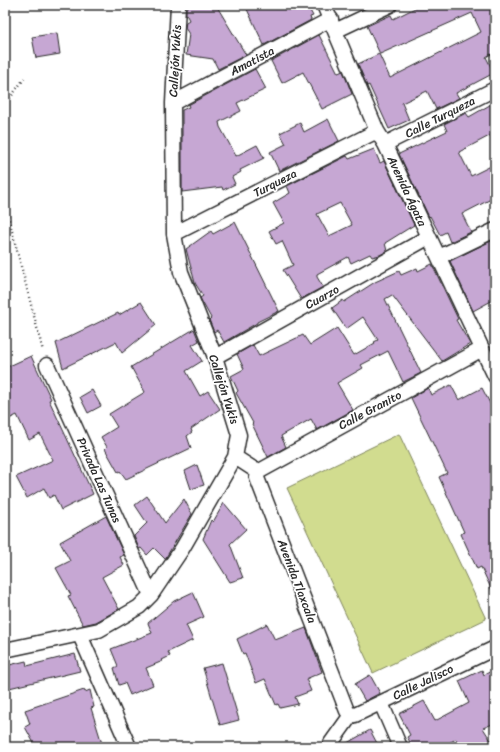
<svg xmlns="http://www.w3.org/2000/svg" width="500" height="752" font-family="Sriracha,sans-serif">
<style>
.green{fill:#d1dc8f;stroke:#7e845d}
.building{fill:#c6a7d3;stroke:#2b2b2b;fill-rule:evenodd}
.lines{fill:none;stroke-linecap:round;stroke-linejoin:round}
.street-casing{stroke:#2b2b2b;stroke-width:17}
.path{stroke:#2b2b2b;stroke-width:2.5;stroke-dasharray:1 3;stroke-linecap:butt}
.street{stroke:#fff;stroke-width:14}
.labels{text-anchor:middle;stroke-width:3.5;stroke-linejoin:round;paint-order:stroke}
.street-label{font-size:12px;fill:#2b2b2b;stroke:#fff}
</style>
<rect width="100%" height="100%" fill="#fff"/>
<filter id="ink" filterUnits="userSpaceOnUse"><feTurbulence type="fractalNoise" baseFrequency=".025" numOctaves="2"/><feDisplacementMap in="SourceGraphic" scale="8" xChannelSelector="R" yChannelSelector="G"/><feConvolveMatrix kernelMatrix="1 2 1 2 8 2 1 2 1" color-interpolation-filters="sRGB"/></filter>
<g filter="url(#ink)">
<path class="green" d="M399 434 486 619 373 673 287 488Z"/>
<path class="building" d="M193 5H216L246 55 218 69 213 59 186 55 189 34 185 28 186 22 189 20 186 14V8Z
M245 5H307L313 16 310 17 311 20 264 45Z
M421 5H495V62L491 54 486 57 494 73 456 93 459 98 436 109 427 91 402 103 409 120 389 129 369 85 367 86 358 64 379 54 390 78 481 32 472 13 380 54 367 26 391 15 393 19Z
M57 33 60 54 36 58 32 37Z
M319 35 338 73 343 71 352 94 322 109 303 72 282 83 271 61Z
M255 69 266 89 237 103 241 111 219 122 220 127 236 156 257 145 264 158 240 170 241 172 232 177 235 184 223 190 222 187 182 192V110L189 107 188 105Z
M495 102V133L459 152 471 176 495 164V197L462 214 471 232 450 242 446 232 440 235 430 216 429 217 399 154 447 131 444 124 466 113 469 117Z
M328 119 339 141 279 171 270 152 286 144 280 133 300 123 304 132Z
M374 149 380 163 384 161 414 225 385 243 387 251 380 255 372 257 370 254 351 263 348 257 317 274V277L323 287 301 299 283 270 293 265 282 241 276 244 269 231 284 223 273 203 290 193 287 186 347 156 349 159ZM340 203 352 225 329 236 317 214Z
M235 222 279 311 257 322V323L224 342 217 330 214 332 209 320 211 318 200 298 203 296 195 283 186 249 211 231 213 234Z
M495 239V299L473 311 450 261Z
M432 264 458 319 456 320 470 344 442 361 392 295 385 299 421 373 403 382 388 351 361 365 363 368 337 383 353 410 317 430 311 419 281 436 286 447 268 457 252 424 253 423 236 393 238 391 231 376 244 369 237 354 253 345 259 356 303 335 310 345 337 328 354 355 375 343 374 342 378 340 363 317 346 329 332 308 343 300 344 302 375 282 399 271 401 275 417 268 418 271Z
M141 302 156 325 122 353 116 342 63 368 56 343 118 313 119 315Z
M194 329 199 341 192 345 202 361 186 371 200 396 208 391 220 409 191 429 192 432 187 436 191 448 126 479 120 471 118 472 105 449 107 447 101 437 117 427 109 414 145 392 131 367Z
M31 356 51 399 49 400 93 494 61 510 54 495 49 498 44 488 27 498 16 477 53 460 40 434 29 440 17 415 5 421V368Z
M451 385 459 400 482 388 495 413V597L481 567 477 569 461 534 464 532 439 477 447 473 411 398 428 388 431 395Z
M92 390 101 406 88 413 80 397Z
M197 465 204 485 191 489 185 471Z
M147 496 165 523 184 499 192 514 165 559 154 548 147 555 141 548 139 549 134 536 147 523 135 505Z
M224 503 246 529 230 544 243 578 230 582 203 539 211 520 213 522Z
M106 516 124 555 120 557 124 565 102 577 119 609 96 622 83 625 68 596 71 595 56 568 70 561 60 542Z
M193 592 204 617 186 625 193 640 168 652 170 656 162 660 163 661 146 668 153 685 130 695 125 683 119 685 114 668 118 666 111 649 152 633 148 623 174 601Z
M267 624 275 640 306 628 322 672 306 679 311 691 295 697 298 704 280 708 278 704 276 705 265 679 256 683 245 653 243 654 237 639Z
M75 654 80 671 5 689V666L26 661 27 666Z
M222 663 239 720 220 725 203 668Z
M495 669V723L483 728 495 747H460L456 739 442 747H413L407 737 410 735 399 714 424 701 435 721 469 703 459 681 482 670 484 675Z
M370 675 380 693 365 701 355 684Z
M84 690 85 692 90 690 94 707 91 708 103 747H36L25 727 30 724 25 710Z
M370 730 379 747H340Z"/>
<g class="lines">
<defs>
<path id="street" d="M324 5 377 131 385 144 495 376
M335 31 390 5
M173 103 331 19
M385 144 495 89
M174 234 377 131
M439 257 495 230
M215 357 429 237
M47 365 151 595
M235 457 258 472
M258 472 257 478 347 711 351 715
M258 472 482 349
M80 635 129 747
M5 650 99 630 139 607 151 595 182 549 235 457 239 435 215 357 181 272 174 234 173 103 178 5
M381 703 400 747
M351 715H355L495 648
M331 743 351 715"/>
</defs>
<use href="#street" class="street-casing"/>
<path class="path" d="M5 105 26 76
M5 204 43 351"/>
<use href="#street" class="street"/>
</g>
</g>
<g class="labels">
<g class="street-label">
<text transform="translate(175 61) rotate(-87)" y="4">Callejón Yukis</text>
<text transform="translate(252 61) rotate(-28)" y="4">Amatista</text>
<text transform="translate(440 117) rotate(-27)" y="4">Calle Turqueza</text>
<text transform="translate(275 183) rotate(-27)" y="4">Turqueza</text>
<text transform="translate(407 191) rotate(65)" y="4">Avenida Ágata</text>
<text transform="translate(322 297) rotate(-29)" y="4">Cuarzo</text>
<text transform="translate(224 389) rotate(72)" y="4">Callejón Yukis</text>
<text transform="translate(370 410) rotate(-28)" y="4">Calle Granito</text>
<text transform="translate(99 480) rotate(66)" y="4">Privada Las Tunas</text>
<text transform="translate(297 581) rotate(69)" y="4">Avenida Tlaxcala</text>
<text transform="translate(423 682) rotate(-26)" y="4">Calle Jalisco</text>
</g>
</g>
<rect width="500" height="752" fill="none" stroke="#fff" stroke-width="20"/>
<rect x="10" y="10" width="480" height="732" fill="none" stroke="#2b2b2b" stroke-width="1.5" filter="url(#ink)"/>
</svg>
